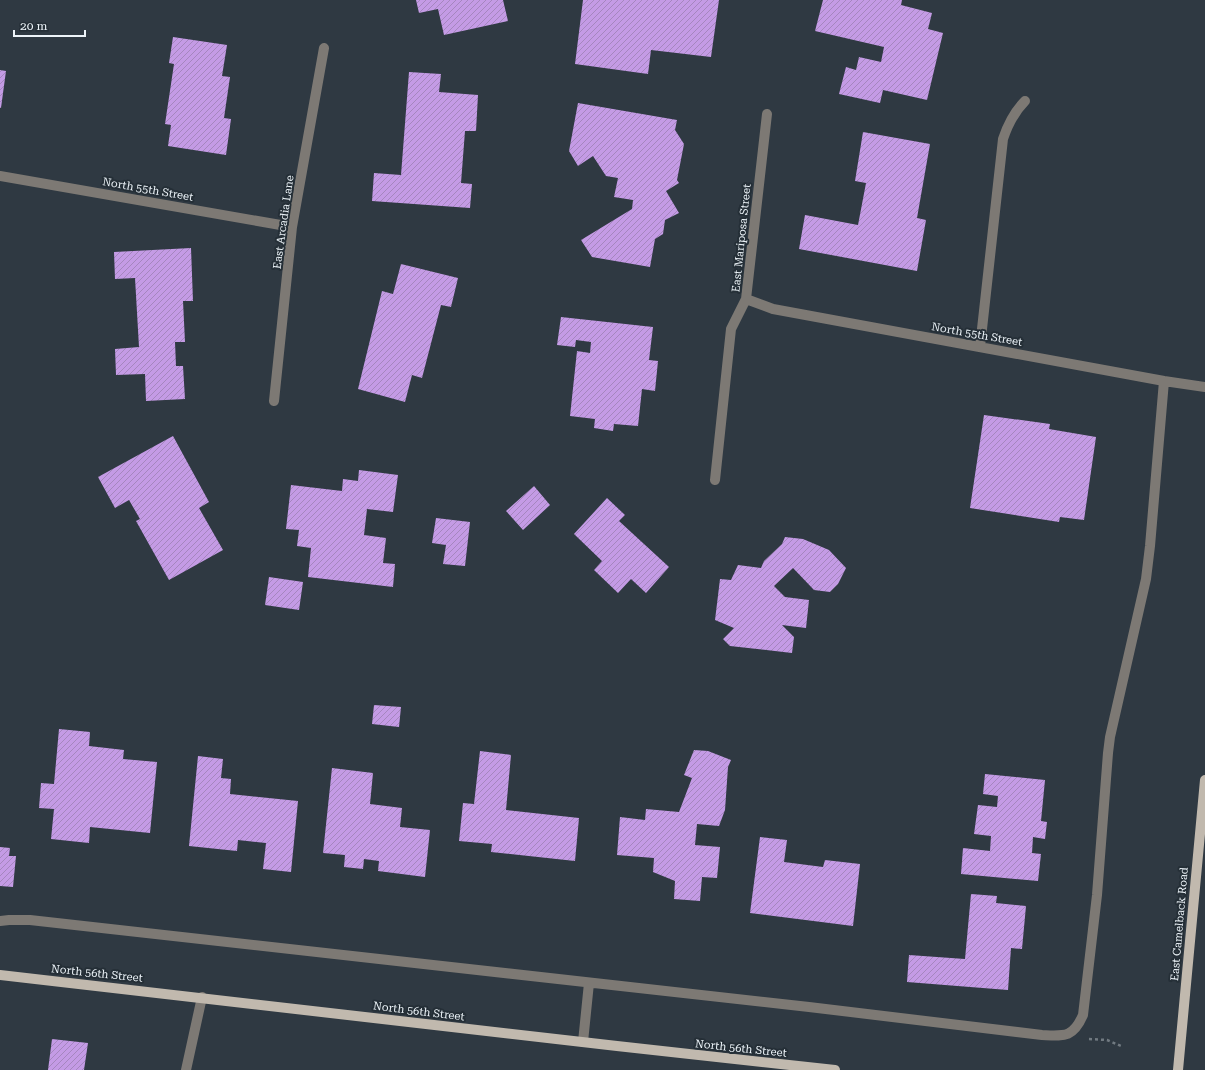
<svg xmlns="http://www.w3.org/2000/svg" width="1205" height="1070" font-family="'Roboto Serif',serif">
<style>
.building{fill:url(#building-hatch)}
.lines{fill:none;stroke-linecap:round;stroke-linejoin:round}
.path{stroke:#717a81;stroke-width:2.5;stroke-dasharray:3 3;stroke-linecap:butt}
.minor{stroke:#7d7974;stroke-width:10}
.major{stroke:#c1b9ae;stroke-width:10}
.labels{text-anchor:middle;stroke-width:4;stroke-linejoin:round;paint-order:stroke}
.street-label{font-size:11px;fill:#edf4f9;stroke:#252f37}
</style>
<defs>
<pattern id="building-hatch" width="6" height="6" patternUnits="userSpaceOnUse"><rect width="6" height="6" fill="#c49be5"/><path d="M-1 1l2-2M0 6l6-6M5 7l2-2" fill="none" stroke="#a586be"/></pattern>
</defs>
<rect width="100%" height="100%" fill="#2f3942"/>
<path class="building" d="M416 0H503L508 21 444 35 438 9 419 13Z
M583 0H719L711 57 651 50 648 74 575 64Z
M823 0H902L901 5 932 13 928 29 943 33 927 100 883 90 880 103 839 94 846 67 856 70 859 57 881 62 884 47 815 31Z
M173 37 227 45 222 76 230 77 224 118 231 119 226 155 168 146 171 125 165 124 174 64 169 63Z
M0 70 6 71 1 108H0Z
M409 72 441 74 439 92 478 95 476 131H465L461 183 472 184 470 208 372 201 374 173 401 175Z
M578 103 677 120 675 130 684 144 677 180 679 183 666 191 679 213 665 220 663 234 655 239 650 267 592 257 581 240 632 209 633 200 614 197 618 178 606 176 593 156 578 166 569 151Z
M863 132 930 144 917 218 926 220 917 271 799 249 805 215 858 225 866 183 855 181Z
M191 248 193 301H183L185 342H175L176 366H183L185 399 146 401 145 374 116 375 115 349 139 347 135 278 115 279 114 252Z
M401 264 458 278 451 307 441 305 422 378 412 375 405 402 358 389 382 291 393 294Z
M561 317 653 327 649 360 658 361 655 391 642 389 638 426 614 424 613 431 594 428 595 419 570 416 577 351 590 353 591 342 576 340 575 347 557 345Z
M984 415 1050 424 1049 429 1096 437 1084 520 1060 517 1059 522 970 508Z
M173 436 209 502 199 508 223 550 169 580 136 521 140 519 129 500 115 508 98 477Z
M359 470 398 475 393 512 367 509 364 535 386 538 383 563 395 564 393 587 308 577 311 548 297 546 299 530 286 529 291 485 342 491 343 479 358 481Z
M534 486 550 505 523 530 506 511Z
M607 498 625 515 619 521 669 567 646 593 631 579 618 593 594 570 602 561 574 534Z
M436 518 470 522 465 566 443 564 446 545 432 543Z
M785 537 803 539 829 550 846 568 838 584 830 592 814 590 793 568 774 586 785 597 809 600 806 628 782 625 794 637 792 653 730 646 723 639 734 628 715 620 720 579 731 580 738 565 761 568 764 561 782 544Z
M269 577 303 582 299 610 265 605Z
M374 705 401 707 399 727 372 724Z
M59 729 90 732 89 746 124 750 123 759 157 762 150 833 90 827 89 843 51 839 54 809 39 808 41 783 54 784Z
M694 750 708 751 731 760 728 767 725 810 719 826 697 824 695 845 720 847 717 878 702 877 700 901 674 899 675 881 653 872 654 858 617 855 620 817 645 820 646 809 679 812 692 778 684 775Z
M480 751 511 755 506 810 579 818 575 861 491 852 492 844 459 841 463 803 474 804Z
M198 756 223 759 221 778 231 779 230 794 298 801 291 872 263 869 266 843 238 840 237 851 189 846Z
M332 768 373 773 370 804 402 808 400 827 430 830 425 877 378 871 379 861 364 859 363 869 344 867 345 855 323 853Z
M985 774 1045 780 1041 821 1047 822 1045 839 1033 837 1032 853 1041 854 1038 881 961 874 963 848 990 851 991 836 974 834 978 805 997 807 998 796 983 794Z
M760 837 787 840 784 862 823 867 825 860 860 864 853 926 750 913Z
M0 847 10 848 9 856H16L13 887 0 886Z
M971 894 997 896 996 903 1026 906 1022 949 1011 948 1008 990 907 982 909 955 965 959Z
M52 1039 88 1043 84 1070H48Z"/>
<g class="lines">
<path class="path" d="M1089 1039 1107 1040 1121 1046"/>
<path class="minor" d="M0 176 292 227
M746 299 773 309 1164 381 1205 387
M980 347 1003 139C1008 124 1014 112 1025 101
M274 401 292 227 324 48
M715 480 731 329 746 299 767 114
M0 921 9 920H30L809 1007 1042 1035C1064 1036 1073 1038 1083 1015L1097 895 1108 753 1110 737 1146 579 1150 546 1164 381
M583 1042 589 983
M186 1070 202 997"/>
<path class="major" d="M0 975 617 1046 835 1070
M1178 1070 1205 780"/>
</g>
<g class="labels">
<g class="street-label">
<text transform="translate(148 189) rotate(10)" y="4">North 55th Street</text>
<text transform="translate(283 222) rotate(-82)" y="4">East Arcadia Lane</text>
<text transform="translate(741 238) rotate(-84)" y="4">East Mariposa Street</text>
<text transform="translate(977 334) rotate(10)" y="4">North 55th Street</text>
<text transform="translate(1179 924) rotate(-85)" y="4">East Camelback Road</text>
<text transform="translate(97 973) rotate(6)" y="4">North 56th Street</text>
<text transform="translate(419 1011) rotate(7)" y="4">North 56th Street</text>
<text transform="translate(741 1048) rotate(6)" y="4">North 56th Street</text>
</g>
</g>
<path d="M14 30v6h71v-6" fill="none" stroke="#edf4f9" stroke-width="2"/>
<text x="20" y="30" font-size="12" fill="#edf4f9" stroke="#252f37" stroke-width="3" paint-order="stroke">20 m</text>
</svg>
